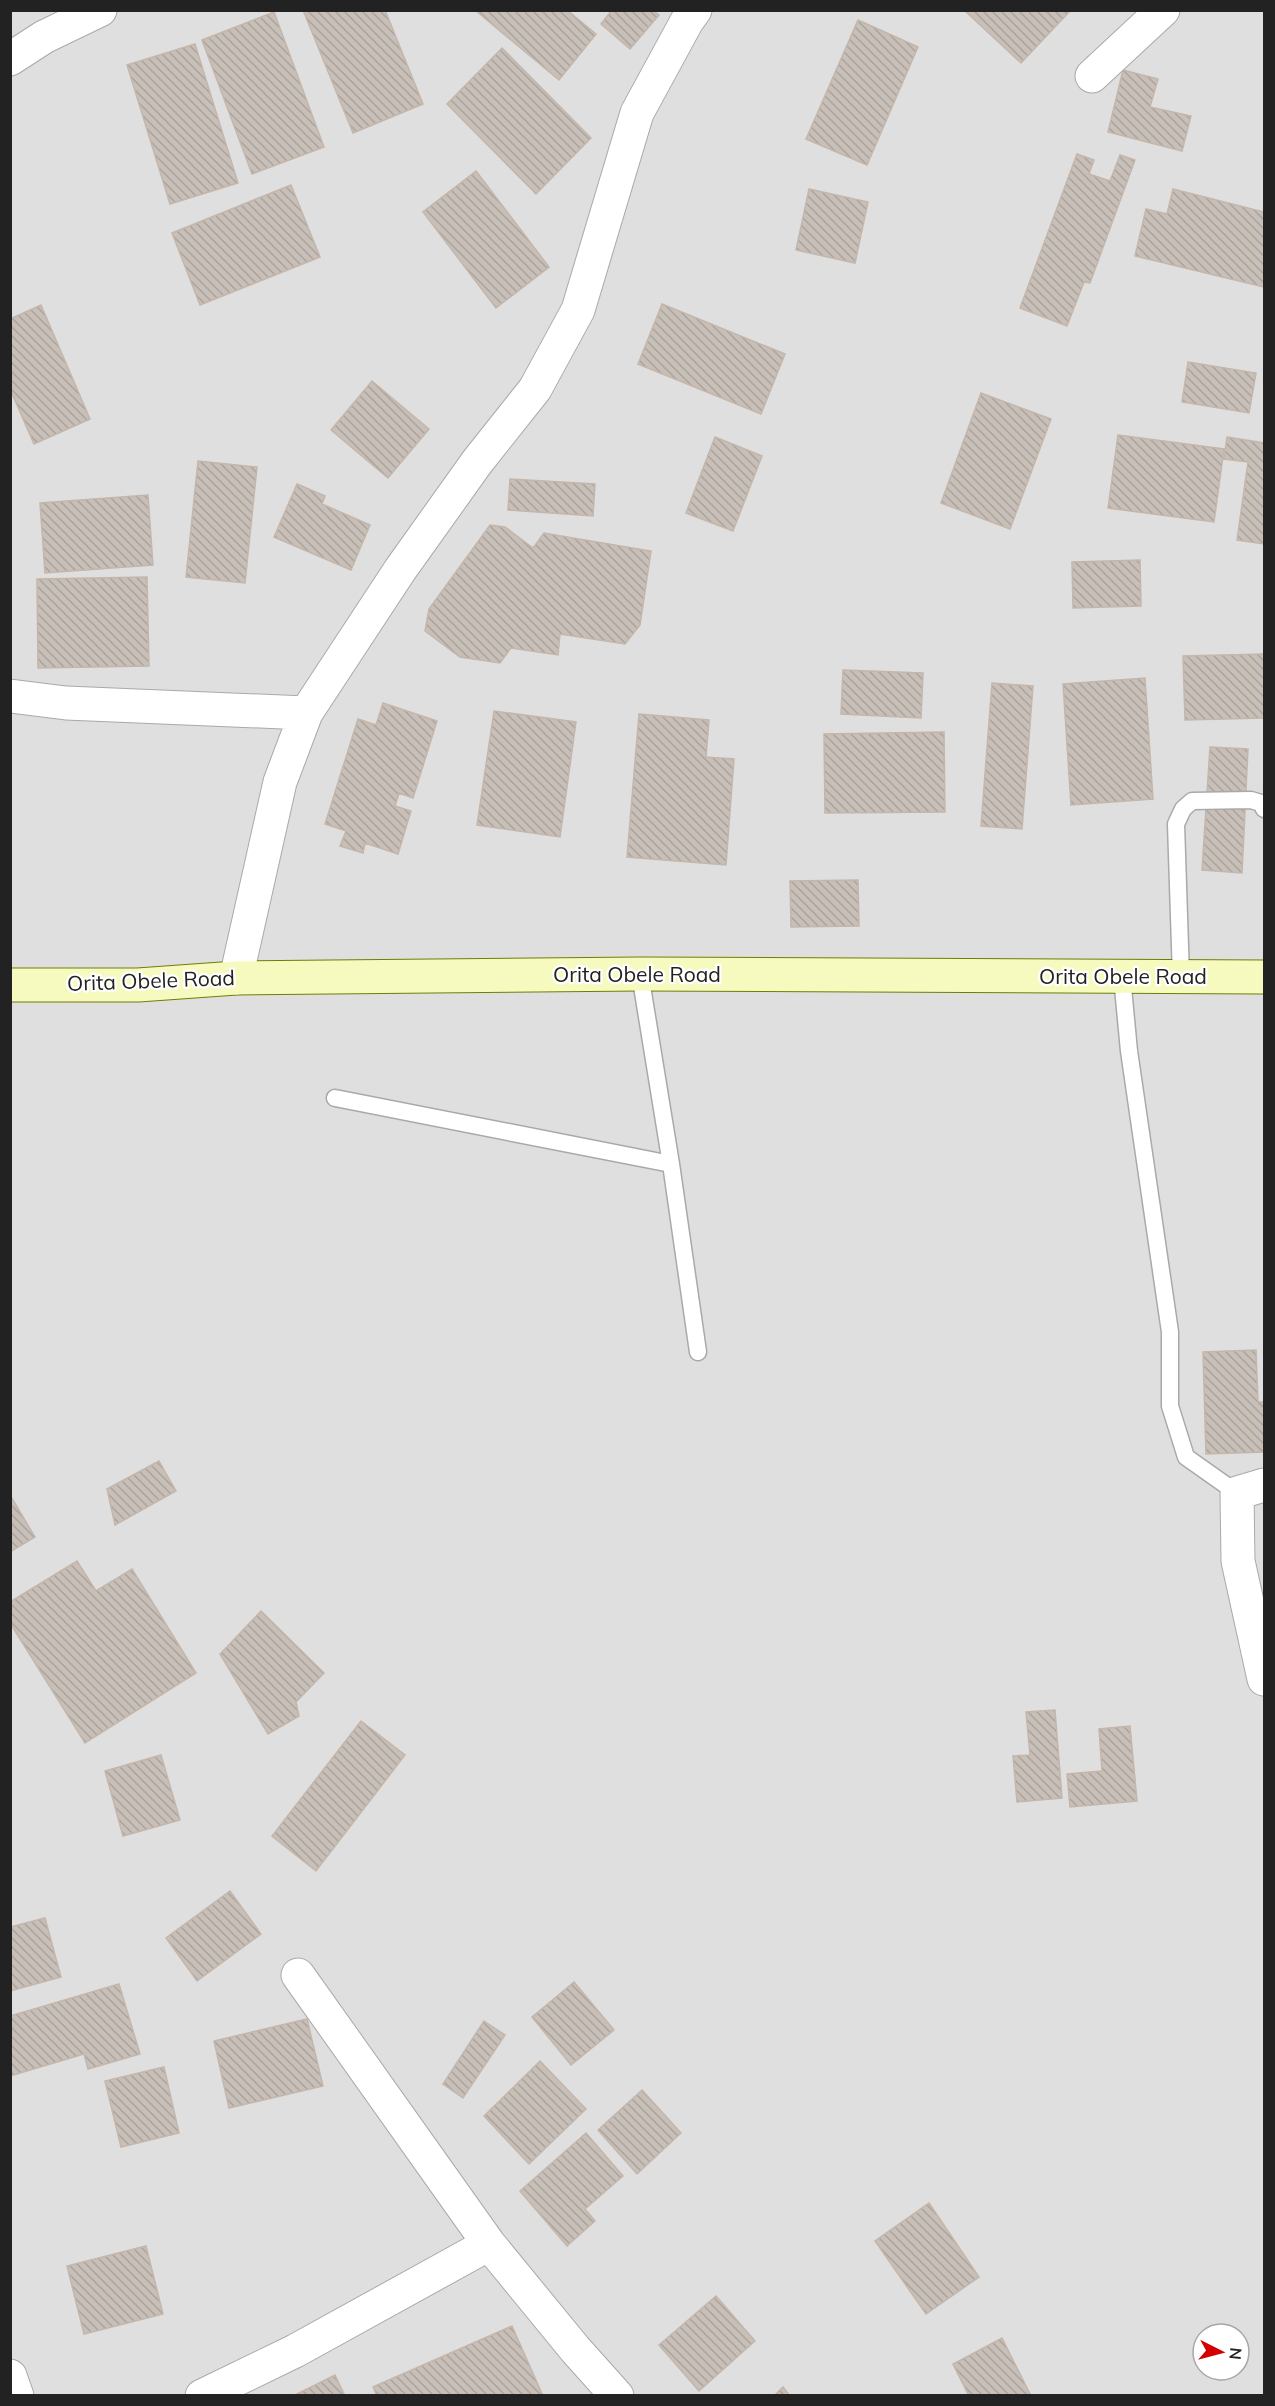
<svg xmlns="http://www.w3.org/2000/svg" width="1275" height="2406" font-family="Mulish,sans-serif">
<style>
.residential{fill:#e0dfdf;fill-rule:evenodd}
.building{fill:url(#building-back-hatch);stroke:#c4b6ab;stroke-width:1.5}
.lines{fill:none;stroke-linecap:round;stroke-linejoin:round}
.service-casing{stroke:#a9a9a9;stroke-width:19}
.minor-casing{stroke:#a9a9a9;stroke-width:35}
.tertiary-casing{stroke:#a9a9a9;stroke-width:35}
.secondary-casing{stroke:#707d05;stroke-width:35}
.service{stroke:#fff;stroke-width:16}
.minor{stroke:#fff;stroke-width:33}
.tertiary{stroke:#fff;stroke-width:33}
.secondary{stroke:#f7fabf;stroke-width:33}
.labels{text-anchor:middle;stroke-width:4.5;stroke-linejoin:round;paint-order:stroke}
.street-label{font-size:21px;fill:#222;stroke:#fff}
</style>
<defs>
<pattern id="building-back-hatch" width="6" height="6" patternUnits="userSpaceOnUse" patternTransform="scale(1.5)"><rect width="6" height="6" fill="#c7bfb8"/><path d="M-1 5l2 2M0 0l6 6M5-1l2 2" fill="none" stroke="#aba49e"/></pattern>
</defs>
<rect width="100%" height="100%" fill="#f2efe9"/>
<path class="residential" d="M11 11H1264V2395L11 2396ZM1203 2334H1239V2370H1203Z"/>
<path class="building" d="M303 10H385L423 104 353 133Z
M475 10H567L596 34 559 80Z
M612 10H653L659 15 630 49 601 24Z
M964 10H1070V11L1021 63Z
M274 12 324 147 252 174 202 40Z
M858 20 918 47 867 165 806 139Z
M195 44 238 183 170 204 127 65Z
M502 48 591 138 536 194 447 104Z
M1123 70 1158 79 1150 107 1191 116 1182 151 1108 132Z
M1077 154 1094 160 1089 174 1110 181 1120 155 1135 160 1090 283 1084 282 1067 326 1020 308Z
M476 171 549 267 496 308 423 212Z
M291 185 320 257 200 305 172 233Z
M809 189 868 202 855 263 796 250Z
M1173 189 1264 212V287L1135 256 1146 209 1167 214Z
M662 304 785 354 761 414 638 364Z
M41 305 90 419 34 444 10 389V319Z
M1188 362 1256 373 1249 413 1182 402Z
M372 381 429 429 388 478 331 430Z
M981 393 1051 419 1010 529 941 503Z
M1118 435 1224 449 1214 522 1108 508Z
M715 437 762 456 733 531 686 513Z
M1227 437 1264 443V544L1237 540 1248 462 1224 459Z
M198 461 257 467 245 583 186 577Z
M510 479 595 484 593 516 508 510Z
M297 484 325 496 322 504 370 525 351 570 274 537Z
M148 495 153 565 45 573 40 503Z
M490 525 505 527 533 548 544 533 651 551 640 625 625 644 560 634 558 655 511 648 500 663 460 657 425 631 429 609Z
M1140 560 1141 606 1073 608 1072 562Z
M147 577 149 666 38 668 37 579Z
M1264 654V718L1185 720 1183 656Z
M843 670 923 673 921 718 841 714Z
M1145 678 1153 799 1071 805 1063 684Z
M992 683 1033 686 1022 829 981 826Z
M383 703 437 721 413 798 399 793 395 806 411 811 398 854 365 843 363 853 340 846 346 831 325 824 358 719 376 725Z
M494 711 576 722 560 837 477 825Z
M639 714 709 720 706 757 734 759 726 865 627 857Z
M944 732 945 812 825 813 824 734Z
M1210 747 1248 749 1242 873 1202 870Z
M858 880 859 926 791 927 790 881Z
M1256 1350 1258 1402H1264V1452L1206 1454 1203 1352Z
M159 1461 176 1491 115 1525 107 1489Z
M10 1495 35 1537 10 1552Z
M77 1561 96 1591 132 1569 196 1673 85 1743 10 1623V1602Z
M261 1611 324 1673 296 1702 299 1716 268 1734 220 1654Z
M1055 1710 1062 1798 1017 1802 1013 1756 1030 1755 1026 1712Z
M361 1721 405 1755 316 1871 272 1836Z
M1130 1726 1137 1801 1070 1807 1067 1774 1102 1771 1099 1729Z
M161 1755 180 1820 123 1836 105 1771Z
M230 1891 261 1934 197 1981 166 1938Z
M45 1918 61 1977 10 1991V1927Z
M574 1982 614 2030 571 2065 532 2017Z
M119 1984 140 2054 88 2069 84 2054 10 2076V2016Z
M307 2019 323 2086 229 2108 214 2041Z
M484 2021 505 2035 463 2098 443 2084Z
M540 2061 586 2109 529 2164 484 2116Z
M164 2067 179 2133 121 2147 105 2081Z
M642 2090 681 2133 637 2174 598 2130Z
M586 2133 623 2176 585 2209 595 2221 567 2246 520 2191Z
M929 2203 979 2277 926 2314 875 2241Z
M146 2246 163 2314 84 2334 67 2266Z
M716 2296 755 2341 699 2391 659 2345Z
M512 2326 543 2396H377L373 2387Z
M1002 2338 1031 2396H969L953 2364Z
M335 2375 345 2396H293Z
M783 2387 790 2396H774Z"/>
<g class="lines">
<defs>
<path id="service" d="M640 974 671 1164 698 1352
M1122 977 1129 1051 1170 1332V1406L1186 1457 1237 1493
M1181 977 1176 824 1183 809 1192 801 1251 800 1261 803 1264 809
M335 1098 671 1164"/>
<path id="minor" d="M10 59 44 37 100 10
M1092 76 1163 10
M10 696 66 703 306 713
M236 978 280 782 306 713 400 570 477 462 535 389 578 310 637 113 687 21 695 10
M1264 1485 1237 1493 1238 1561 1264 1679
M298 1975 489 2244 575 2349 617 2396
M202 2396 295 2351 489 2244"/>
<path id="tertiary" d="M10 2376 17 2396"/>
<path id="secondary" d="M10 985H138L236 978 640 974 1264 977"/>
</defs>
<use href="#service" class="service-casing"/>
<use href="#minor" class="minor-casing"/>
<use href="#tertiary" class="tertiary-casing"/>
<use href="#secondary" class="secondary-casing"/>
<use href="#service" class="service"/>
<use href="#minor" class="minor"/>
<use href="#tertiary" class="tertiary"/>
<use href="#secondary" class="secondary"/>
</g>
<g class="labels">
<g class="street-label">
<text x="637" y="982">Orita Obele Road</text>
<text x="1123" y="984">Orita Obele Road</text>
<text transform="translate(151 981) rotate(-2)" y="7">Orita Obele Road</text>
</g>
</g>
<rect width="1275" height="2406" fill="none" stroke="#222222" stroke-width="24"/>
<g transform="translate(1221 2352) rotate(96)"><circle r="28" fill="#ffffff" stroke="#a7a7a7" stroke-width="1.5"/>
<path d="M0-4.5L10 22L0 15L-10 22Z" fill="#d40000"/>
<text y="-9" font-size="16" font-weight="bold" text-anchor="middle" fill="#222222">N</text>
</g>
</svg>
